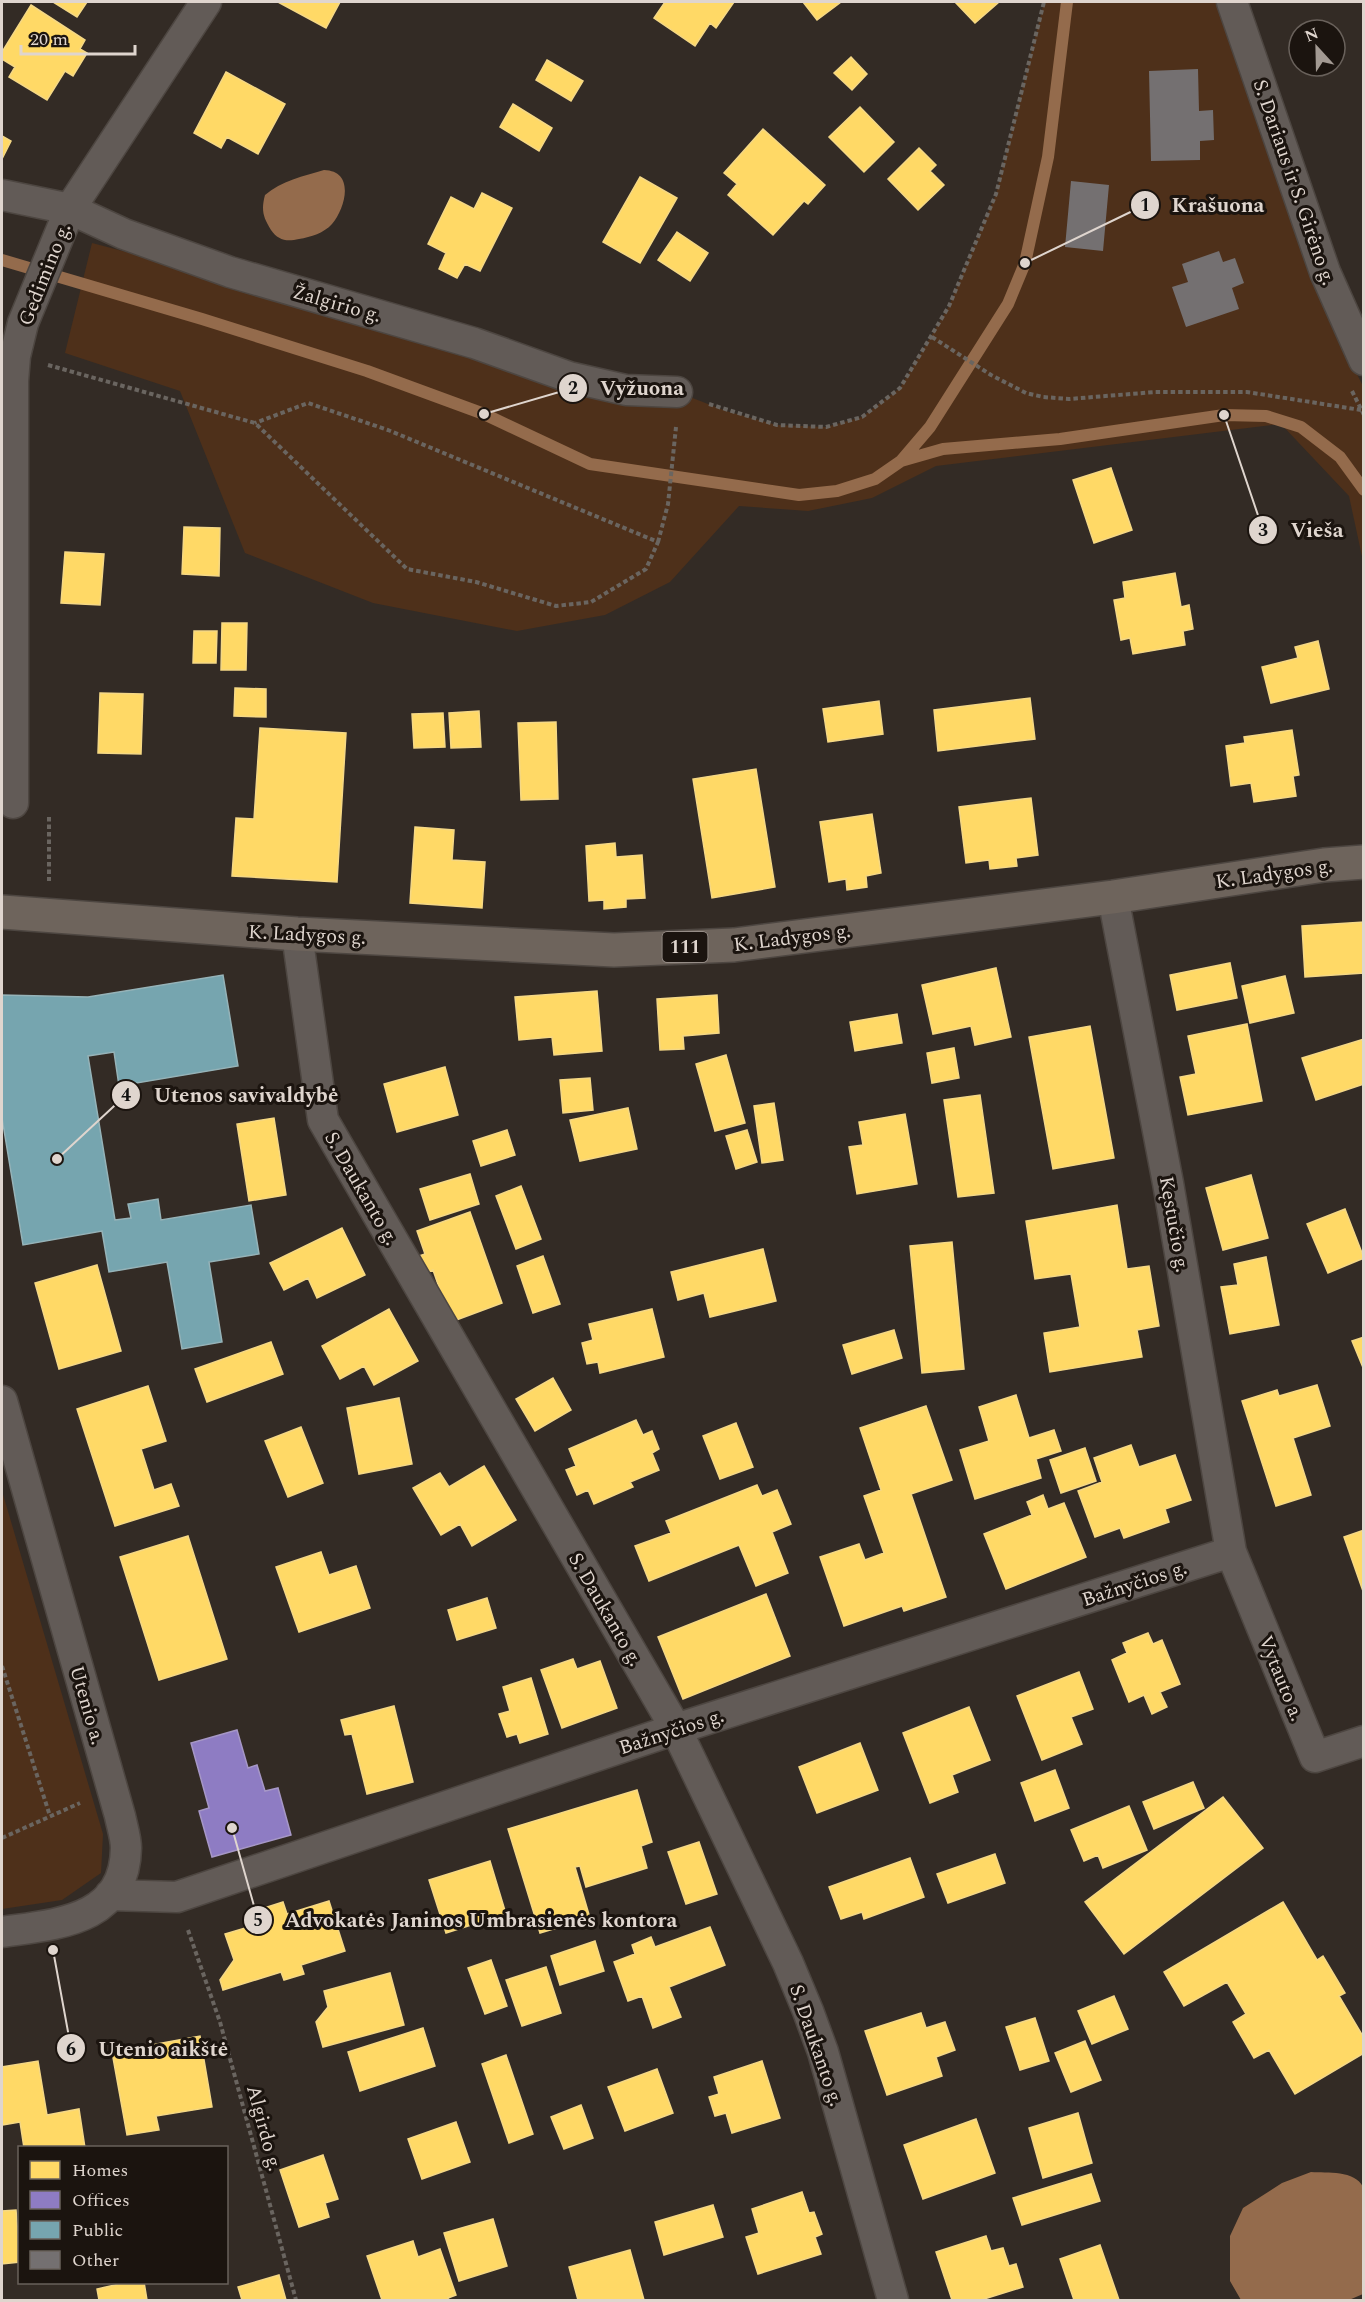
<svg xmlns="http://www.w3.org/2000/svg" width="1365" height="2302" font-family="Spectral,serif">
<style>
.green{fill:#4e301a}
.water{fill:#946b4c}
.homes{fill:#ffd966;stroke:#f5d885;stroke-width:1.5}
.offices{fill:#8e7cc3;stroke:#a697c6;stroke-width:1.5}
.public{fill:#76a5af;stroke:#96b3b8;stroke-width:1.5}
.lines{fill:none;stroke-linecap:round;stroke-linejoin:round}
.stream{stroke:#946b4c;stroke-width:12}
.building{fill:#747071}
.street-casing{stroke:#4d4641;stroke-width:33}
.primary-casing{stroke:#4d4641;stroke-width:36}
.path{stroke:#6a6560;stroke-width:4;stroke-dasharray:4.5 3;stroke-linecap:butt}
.street{stroke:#625b57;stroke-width:30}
.primary{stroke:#6e645c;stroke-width:33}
.labels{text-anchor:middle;stroke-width:6;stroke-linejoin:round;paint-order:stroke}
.shield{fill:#1b140f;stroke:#a49b95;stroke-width:1.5}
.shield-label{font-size:18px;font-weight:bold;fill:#dfd5ce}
.street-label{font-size:20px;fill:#dfd5ce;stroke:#1b140f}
.leader{fill:none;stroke:#dfd5ce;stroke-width:2}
.callout-dot{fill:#dfd5ce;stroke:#1b140f;stroke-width:2}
.mark-label{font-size:18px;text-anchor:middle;font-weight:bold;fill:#111}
.callout-label{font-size:21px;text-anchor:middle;font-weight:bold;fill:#dfd5ce;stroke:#1b140f;stroke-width:6;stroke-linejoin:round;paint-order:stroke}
</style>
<rect width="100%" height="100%" fill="#332b25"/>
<path class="green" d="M1044 2H1219L1339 339 1363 386V561L1349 496 1281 424 936 466 872 498 808 511 739 506 670 582 605 615 517 631 373 603 245 553 180 391 65 353 92 243 474 343 677 392 726 411 777 425 826 427 862 417 900 388 949 306 996 194Z
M2 1491 103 1834 101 1873 62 1900 2 1909Z"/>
<path class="water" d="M324 170C355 171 346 207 332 224 324 233 311 237 299 239 286 242 278 240 271 230 263 217 261 210 265 195 281 181 304 176 324 170Z
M1311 2172C1327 2173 1355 2170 1363 2187V2294L1349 2300H1241L1230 2281V2236L1243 2208 1282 2183Z"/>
<path class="homes" d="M53 2H87L77 17Z
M278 2H340L326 28Z
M665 2H734L716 28 710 23 695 46 654 18Z
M803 2H841L817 20Z
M955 2H999L975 23Z
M31 5 85 40 80 49 87 53 73 76 65 71 47 100 9 77 15 67 2 59V52Z
M851 57 867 74 852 90 834 73Z
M547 60 583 81 571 101 536 80Z
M226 72 285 104 258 154 227 137 221 148 194 133Z
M513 104 552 128 539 151 500 127Z
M860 107 894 142 864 172 829 137Z
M763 129 825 185 808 204 804 201 773 235 728 195 737 184 724 173Z
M2 136 11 141 2 159Z
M919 148 936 165 930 171 944 185 918 210 888 179Z
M640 177 677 198 640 263 603 242Z
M482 193 512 208 480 271 465 264 457 278 439 269 446 253 428 244 451 197 474 209Z
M677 232 708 253 690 281 658 260Z
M1111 468 1132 530 1094 543 1073 480Z
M184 527 220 528 219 576 182 574Z
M65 552 104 554 100 605 61 603Z
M1175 573 1181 607 1189 605 1193 629 1183 631 1185 645 1133 654 1130 638 1121 640 1114 600 1125 598 1123 582Z
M222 623H247L246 670H221Z
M194 631H217L216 663H193Z
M1318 641 1329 689 1271 703 1262 667 1298 658 1295 647Z
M235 688 266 689V717L234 716Z
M100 693 143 694 141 754 98 753Z
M1030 698 1035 739 938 751 934 710Z
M879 701 883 734 828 742 823 709Z
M479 711 481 747 451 748 449 713Z
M443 713 445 747 414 748 412 714Z
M556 722 558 799 521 800 518 723Z
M260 728 346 733 337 882 232 876 236 818 254 819Z
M1292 730 1299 775 1293 776 1296 796 1254 802 1251 783 1231 786 1226 746 1245 743 1244 737Z
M756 769 775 887 712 898 693 779Z
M1031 798 1038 855 1016 858 1017 866 990 869 989 860 966 863 959 807Z
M872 814 881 873 866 876 867 887 847 890 846 879 829 882 820 822Z
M415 827 454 830 452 860 485 862 482 908 410 903Z
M615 843 616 857 642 855 645 898 626 899V907L604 909V900L589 901 586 846Z
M1364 922V973L1305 977 1302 926Z
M1230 963 1237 998 1177 1010 1170 975Z
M996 968 1011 1037 975 1045 971 1026 933 1034 922 985Z
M1285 976 1294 1013 1250 1023 1242 986Z
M597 991 602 1051 554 1055 552 1037 519 1040 515 997Z
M717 995 719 1033 683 1036 684 1049 660 1050 657 999Z
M897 1014 902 1043 855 1051 850 1022Z
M1247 1024 1262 1101 1188 1115 1180 1077 1196 1074 1188 1036Z
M1090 1026 1114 1158 1053 1169 1029 1037Z
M1364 1039V1084L1316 1100 1302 1058Z
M954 1048 959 1078 932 1083 927 1053Z
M726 1055 745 1123 715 1131 696 1064Z
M445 1067 458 1115 397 1132 384 1084Z
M590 1078 593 1110 563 1113 560 1080Z
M980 1095 994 1193 958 1197 944 1100Z
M774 1103 783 1160 762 1163 754 1106Z
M628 1108 637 1149 580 1161 570 1120Z
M905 1114 917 1184 857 1194 849 1147 863 1145 859 1122Z
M274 1118 286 1195 249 1201 237 1124Z
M507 1130 515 1155 481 1166 473 1141Z
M747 1130 757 1162 736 1169 726 1136Z
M470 1174 479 1204 430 1220 420 1189Z
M1251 1175 1268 1238 1223 1250 1206 1188Z
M521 1186 541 1239 516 1249 496 1196Z
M1117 1205 1127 1269 1149 1266 1159 1326 1137 1330 1142 1357 1050 1372 1044 1333 1080 1327 1071 1274 1035 1279 1026 1221Z
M1345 1209 1364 1258 1328 1273 1307 1224Z
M470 1212 502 1303 451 1322 433 1270 422 1274 416 1257 425 1254 417 1231Z
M342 1228 365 1275 317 1298 308 1278 284 1290 270 1263Z
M952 1242 964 1369 922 1373 910 1246Z
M763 1249 776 1301 710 1317 704 1293 678 1300 671 1272Z
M543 1256 560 1304 533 1313 517 1266Z
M1266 1257 1279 1325 1230 1334 1221 1287 1238 1285 1234 1264Z
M97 1265 121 1351 59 1369 35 1283Z
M389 1309 418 1361 374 1385 364 1366 340 1379 322 1346Z
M652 1309 664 1357 600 1373 598 1362 587 1364 582 1343 593 1340 589 1324Z
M894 1330 902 1358 852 1374 843 1345Z
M1364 1337V1370L1352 1341Z
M271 1342 283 1374 207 1402 195 1369Z
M553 1378 571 1410 535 1431 516 1399Z
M1317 1385 1330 1426 1293 1438 1311 1495 1276 1506 1242 1401 1277 1390 1279 1396Z
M148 1386 166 1441 141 1449 154 1490 171 1484 179 1506 115 1526 77 1409Z
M1016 1395 1029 1438 1054 1430 1061 1451 1036 1459 1041 1478 975 1499 960 1450 989 1441 979 1407Z
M399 1398 412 1464 359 1474 347 1408Z
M926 1406 952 1480 911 1494 946 1597 904 1611 902 1606 844 1626 820 1557 859 1544 865 1560 884 1553 864 1496 881 1490 860 1428Z
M636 1420 643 1435 652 1431 659 1449 652 1453 659 1470 630 1482 633 1487 594 1504 588 1490 577 1495 566 1470 576 1466 569 1449Z
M736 1423 753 1467 720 1479 703 1436Z
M301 1427 323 1483 288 1497 265 1441Z
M1131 1445 1139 1467 1175 1455 1191 1500 1165 1509 1169 1522 1124 1538 1120 1528 1095 1537 1078 1491 1102 1482 1094 1458Z
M1085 1448 1096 1481 1061 1493 1050 1460Z
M484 1466 516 1520 472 1546 460 1524 441 1535 413 1488 440 1473 449 1487Z
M757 1485 762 1496 777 1490 791 1524 772 1532 788 1573 756 1586 739 1545 649 1581 635 1546 671 1533 666 1521Z
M1043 1495 1048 1509 1064 1503 1086 1557 1006 1589 984 1534 1032 1515 1027 1502Z
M1364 1530V1594L1344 1537Z
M188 1536 227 1659 159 1680 120 1557Z
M321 1552 329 1575 356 1566 370 1608 299 1632 276 1567Z
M766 1594 790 1656 683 1699 658 1637Z
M487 1598 496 1628 457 1640 448 1610Z
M1148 1633 1153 1644 1162 1640 1180 1684 1160 1692 1167 1707 1152 1714 1144 1695 1129 1702 1112 1660 1127 1653 1123 1643Z
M573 1659 577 1669 600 1661 617 1708 562 1728 541 1670Z
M1079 1672 1093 1709 1071 1717 1082 1744 1042 1760 1017 1696Z
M531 1678 548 1734 520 1743 517 1734 507 1737 499 1714 510 1711 503 1687Z
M394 1706 413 1782 367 1794 352 1734 345 1735 341 1720Z
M969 1707 990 1760 952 1775 958 1792 930 1803 903 1733Z
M860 1743 878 1790 817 1813 799 1767Z
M1055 1770 1069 1808 1035 1821 1021 1783Z
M1193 1782 1204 1808 1154 1829 1143 1802Z
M637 1790 652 1842 641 1846 647 1868 586 1887 580 1866 575 1867 590 1918 540 1933 508 1829Z
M1223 1797 1263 1848 1124 1954 1085 1902Z
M1129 1806 1147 1850 1103 1868 1098 1855 1084 1861 1071 1830Z
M699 1842 717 1894 686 1904 668 1852Z
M995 1854 1005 1883 948 1903 937 1874Z
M910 1858 924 1897 864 1919 862 1912 841 1919 829 1887Z
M490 1861 506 1914 446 1933 429 1880Z
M329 1901 345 1951 301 1965 304 1974 284 1980 281 1972 223 1990 220 1980 234 1960 225 1934 265 1922 261 1909 283 1902 287 1914Z
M1283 1902 1317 1960 1323 1956 1345 1993 1339 1996 1364 2038V2053L1295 2094 1269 2050 1254 2058 1233 2022 1246 2014 1227 1982 1184 2006 1164 1972Z
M710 1927 725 1965 669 1987 681 2017 653 2028 642 1996 628 2001 614 1962 635 1954 632 1945 651 1937 655 1947Z
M595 1941 604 1971 560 1985 551 1956Z
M491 1960 507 2006 485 2014 468 1968Z
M546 1967 561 2013 522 2026 506 1980Z
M390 1973 404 2025 323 2047 316 2022 328 2007 324 1991Z
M1114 1996 1128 2029 1092 2044 1078 2011Z
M921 2013 926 2028 945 2022 955 2050 936 2057 942 2076 887 2095 865 2031Z
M1035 2018 1049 2061 1020 2070 1006 2027Z
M423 2028 435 2066 360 2091 348 2052Z
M200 2036 212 2107 156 2116 159 2130 127 2135 112 2052Z
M1085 2041 1101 2080 1071 2092 1055 2053Z
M506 2055 533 2134 509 2143 482 2064Z
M38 2061 47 2115 79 2109 85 2148H24L20 2122 2 2125V2067Z
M762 2061 780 2118 732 2133 726 2113 715 2116 709 2097 719 2094 714 2077Z
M657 2069 673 2113 625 2131 608 2087Z
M581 2105 593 2138 564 2149 551 2117Z
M1078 2113 1092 2163 1043 2178 1029 2128Z
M976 2119 995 2173 923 2199 904 2145Z
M456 2122 470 2162 422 2179 408 2139Z
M323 2155 338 2199 325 2203 329 2217 299 2227 280 2170Z
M1091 2174 1100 2201 1022 2225 1013 2198Z
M802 2192 809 2213 814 2212 822 2234 815 2237 821 2254 758 2274 746 2237 759 2233 752 2209Z
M713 2205 723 2237 664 2255 655 2222Z
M16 2210 20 2262 2 2264V2211Z
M493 2219 507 2266 459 2281 444 2233Z
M986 2236 991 2251 1003 2248 1009 2266 1016 2264 1023 2287 981 2300H952L936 2252Z
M413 2241 418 2257 440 2249 456 2295 448 2298 449 2300H382L367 2256Z
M1100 2245 1119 2300H1074L1060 2259Z
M630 2250 644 2300H578L569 2267Z
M279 2275 286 2300H242L238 2287Z
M128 2282H144L147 2300H99L97 2289Z"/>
<path class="offices" d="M237 1730 248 1768 257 1765 265 1791 278 1788 291 1835 212 1857 199 1811 209 1808 191 1743Z"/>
<path class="public" d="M223 975 238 1066 119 1086 114 1052 88 1056 115 1220 131 1218 128 1204 158 1199 161 1220 251 1205 259 1254 209 1262 222 1342 182 1349 167 1262 109 1272 102 1231 23 1245 2 1118V995L88 997Z"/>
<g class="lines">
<path class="stream" d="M2 260 202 319 367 371 484 414 590 464 799 495 837 491 875 479 901 461 930 427 1008 304 1025 263 1048 157 1067 2
M901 461 943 449 1060 439 1224 415 1266 416 1301 427 1340 457 1364 490"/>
</g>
<path class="building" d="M1198 69 1199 111 1213 110 1214 140 1200 141V160L1151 161 1149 71Z
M1071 181 1109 185 1103 251 1065 247Z
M1219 251 1223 262 1235 258 1244 283 1232 288 1239 309 1186 327 1172 287 1188 282 1182 264Z"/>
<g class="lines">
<defs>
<path id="street" d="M1232 2 1325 272 1364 360
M2 195 70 209 124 234 230 272 474 343 569 377 626 390 677 392
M13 803V381L15 356 23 323 70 209 206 2
M1113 897 1168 1183 1231 1552 1315 1757 1364 1741
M297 934 323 1120 676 1729 788 1963 808 2011 823 2052 893 2300
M2 1401 120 1816C122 1826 126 1838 126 1848 125 1921 57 1924 2 1932
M110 1895 177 1897 676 1729 1231 1552"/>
<path id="primary" d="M2 912 297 934 614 950 734 945 1113 897 1324 865 1364 862"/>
</defs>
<use href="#street" class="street-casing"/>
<use href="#primary" class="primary-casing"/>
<path class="path" d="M932 337 991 375 1026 393 1043 397 1069 399 1155 392H1247L1361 410
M48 365 255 423 407 569 476 582 556 606 591 602 646 569 658 542 388 430 308 403 255 423
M1352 391 1364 415
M709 404 777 425 826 427 862 417 900 388 949 306 996 194 1044 2
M658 542 668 504 676 427
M49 817V881
M2 1666 50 1816
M2 1838 80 1803
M188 1930 220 2022 296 2300"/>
<use href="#street" class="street"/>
<use href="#primary" class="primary"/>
</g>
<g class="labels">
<rect class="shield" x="662.5" y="932" width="45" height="30" rx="4.5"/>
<g class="shield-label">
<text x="685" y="953">111</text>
</g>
<g class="street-label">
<text transform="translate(1295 182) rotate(71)" y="7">S. Dariaus ir S. Girėno g.</text>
<text transform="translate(44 274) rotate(-68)" y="7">Gedimino g.</text>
<text transform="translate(337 303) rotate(16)" y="7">Žalgirio g.</text>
<text transform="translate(1274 873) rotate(-8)" y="7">K. Ladygos g.</text>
<text transform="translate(307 934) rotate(3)" y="7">K. Ladygos g.</text>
<text transform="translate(792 937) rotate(-7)" y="7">K. Ladygos g.</text>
<text transform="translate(362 1188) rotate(60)" y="7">S. Daukanto g.</text>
<text transform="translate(1175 1224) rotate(80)" y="7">Kęstučio g.</text>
<text transform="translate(1134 1583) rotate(-18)" y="7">Bažnyčios g.</text>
<text transform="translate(606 1609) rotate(60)" y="7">S. Daukanto g.</text>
<text transform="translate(1282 1678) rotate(68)" y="7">Vytauto a.</text>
<text transform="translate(88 1705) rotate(74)" y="7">Utenio a.</text>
<text transform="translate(671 1731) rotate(-18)" y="7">Bažnyčios g.</text>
<text transform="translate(817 2045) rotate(71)" y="7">S. Daukanto g.</text>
<text transform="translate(265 2128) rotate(75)" y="7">Algirdo g.</text>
</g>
</g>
<path class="leader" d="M1025 263L1145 205M484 414L573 388M1224 415L1263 530M57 1159L126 1095M232 1828L258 1920M53 1950L71 2048"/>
<g class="callout-dot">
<circle cx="1025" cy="263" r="6"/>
<circle cx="484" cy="414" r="6"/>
<circle cx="1224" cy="415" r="6"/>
<circle cx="57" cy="1159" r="6"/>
<circle cx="232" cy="1828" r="6"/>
<circle cx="53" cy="1950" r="6"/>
<circle cx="1145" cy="205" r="15"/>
<circle cx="573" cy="388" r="15"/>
<circle cx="1263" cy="530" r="15"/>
<circle cx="126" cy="1095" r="15"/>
<circle cx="258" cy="1920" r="15"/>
<circle cx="71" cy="2048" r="15"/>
</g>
<g class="mark-label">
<text x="1145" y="211">1</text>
<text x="573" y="394">2</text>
<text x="1263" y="536">3</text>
<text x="126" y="1101">4</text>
<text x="258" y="1926">5</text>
<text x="71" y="2055">6</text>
</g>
<g class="callout-label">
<text x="1218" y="212">Krašuona</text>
<text x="642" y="395">Vyžuona</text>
<text x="1317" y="537">Vieša</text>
<text x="246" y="1102">Utenos savivaldybė</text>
<text x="481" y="1927">Advokatės Janinos Umbrasienės kontora</text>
<text x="163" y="2056">Utenio aikštė</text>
</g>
<rect width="1365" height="2302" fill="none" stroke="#dfd5ce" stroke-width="6"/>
<rect x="18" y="2146" width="210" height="138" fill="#1b140f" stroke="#69615b" stroke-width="1.5"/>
<rect x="30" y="2161" width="30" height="18" fill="#ffd966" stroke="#69615b" stroke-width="1.5"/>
<text x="72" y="2176" font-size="18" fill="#dfd5ce">Homes</text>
<rect x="30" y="2191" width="30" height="18" fill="#8e7cc3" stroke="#69615b" stroke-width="1.5"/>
<text x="72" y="2206" font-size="18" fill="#dfd5ce">Offices</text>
<rect x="30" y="2221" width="30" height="18" fill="#76a5af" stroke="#69615b" stroke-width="1.5"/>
<text x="72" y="2236" font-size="18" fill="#dfd5ce">Public</text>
<rect x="30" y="2251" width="30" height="18" fill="#747071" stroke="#69615b" stroke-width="1.5"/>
<text x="72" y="2266" font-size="18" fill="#dfd5ce">Other</text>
<g transform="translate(1317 48) rotate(338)"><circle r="28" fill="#1b140f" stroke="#69615b" stroke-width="1.5"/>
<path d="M0-4.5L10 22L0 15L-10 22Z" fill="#a39a93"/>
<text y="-9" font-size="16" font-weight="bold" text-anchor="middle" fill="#dfd5ce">N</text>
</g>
<path d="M21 45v9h114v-9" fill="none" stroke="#dfd5ce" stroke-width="3"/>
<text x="30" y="45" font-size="18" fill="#dfd5ce" stroke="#1b140f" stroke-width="4.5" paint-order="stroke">20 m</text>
</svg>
